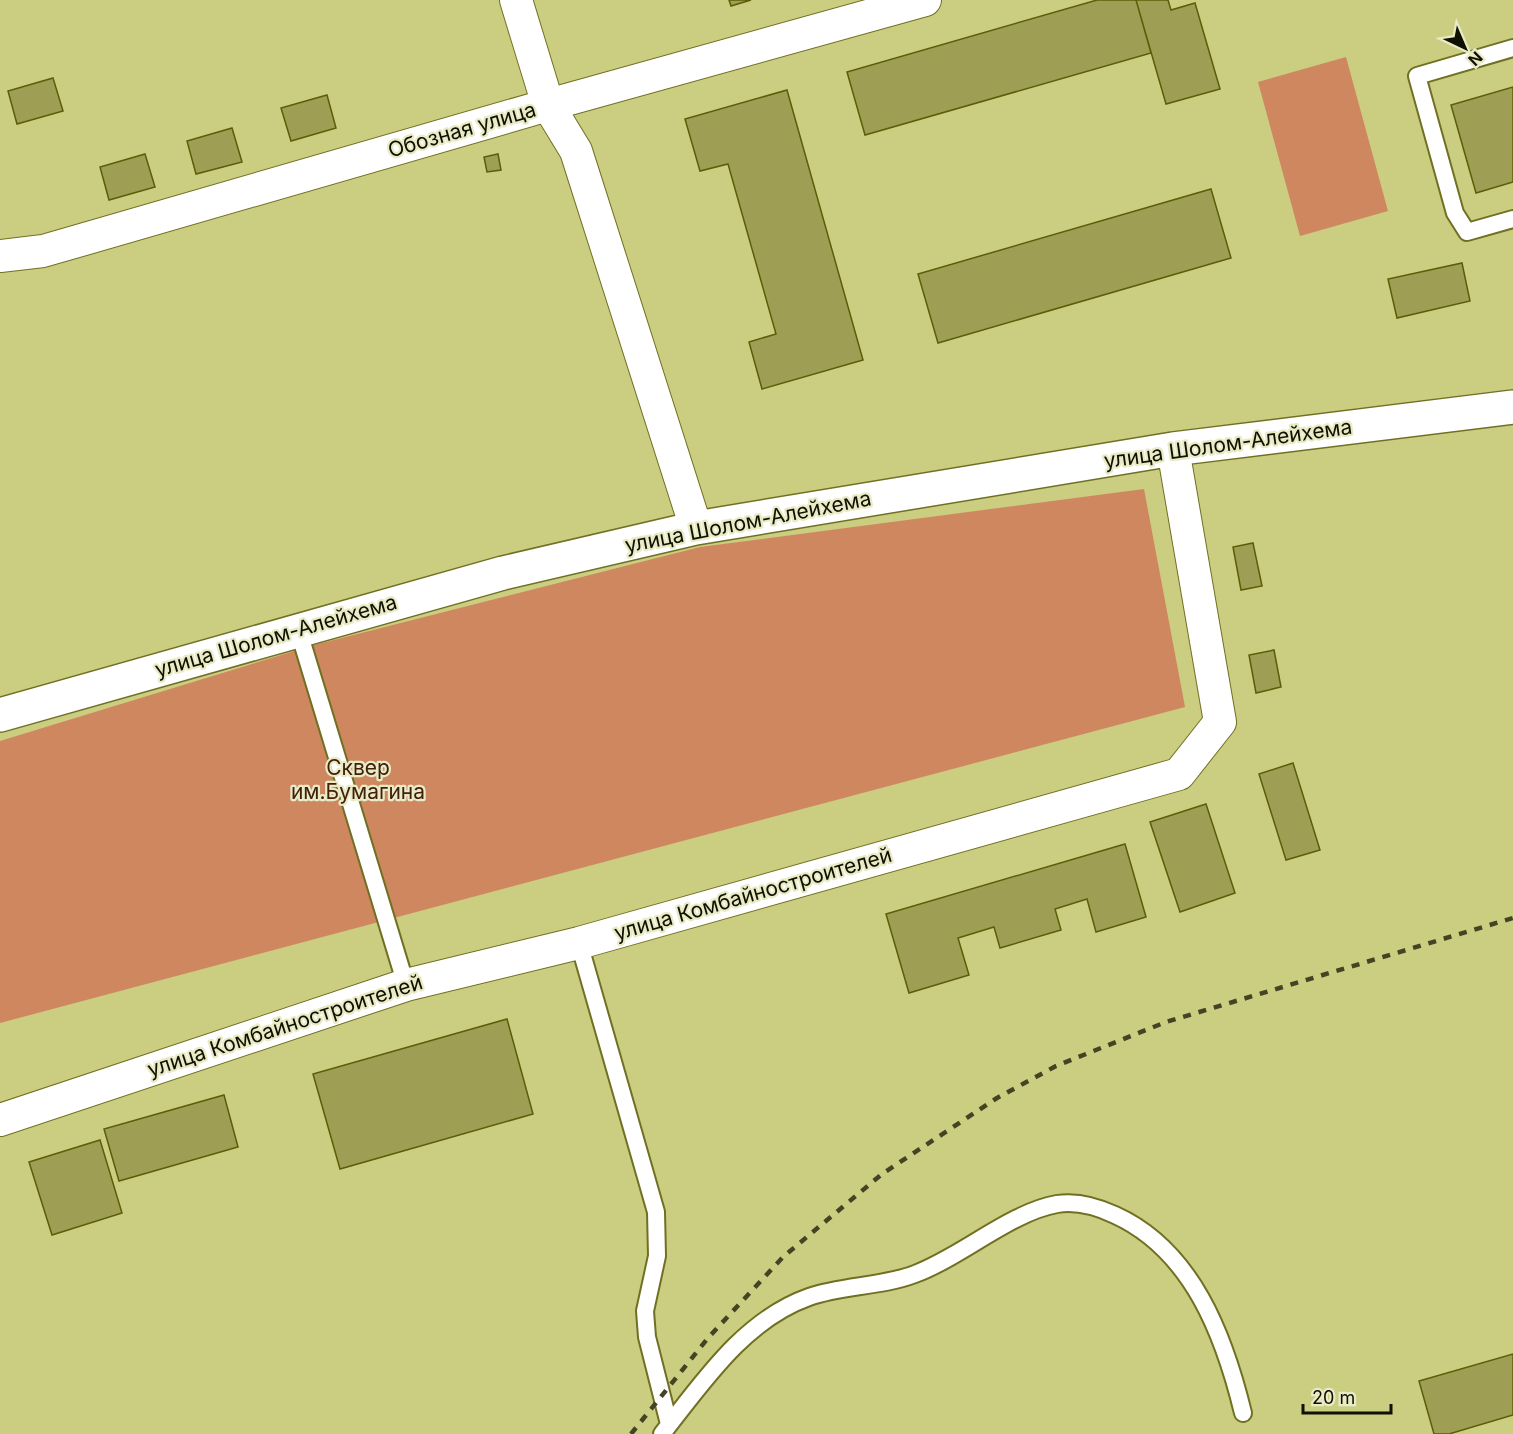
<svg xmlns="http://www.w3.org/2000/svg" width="1513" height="1434" font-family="Inter,sans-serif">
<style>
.green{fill:#cf875f}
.building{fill:#9e9f54;stroke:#5d5d07;stroke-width:1.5}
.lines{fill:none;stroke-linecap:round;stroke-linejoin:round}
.service-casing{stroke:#707023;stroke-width:20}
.minor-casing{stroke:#707023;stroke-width:34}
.primary-casing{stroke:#707023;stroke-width:36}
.service{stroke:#fff;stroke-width:16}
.minor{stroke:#fff;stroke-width:32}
.primary{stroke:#fff;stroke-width:33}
.rail{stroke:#444424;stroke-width:4.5;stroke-dasharray:8 8;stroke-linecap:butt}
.labels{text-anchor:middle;stroke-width:4.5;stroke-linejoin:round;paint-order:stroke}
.street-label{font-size:21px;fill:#101000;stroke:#e9ebc6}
.park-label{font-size:21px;fill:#41200b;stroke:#e9ebc6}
</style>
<rect width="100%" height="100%" fill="#cbcd81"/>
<path class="green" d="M1346 57 1388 211 1300 236 1258 82Z
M1144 489 1185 707 0 1023V741L314 645 700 547Z"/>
<path class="building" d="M729 0H751L731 6Z
M1097 0H1136L1151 53 865 135 847 72Z
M1136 0H1168L1171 10 1195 3 1220 89 1166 104Z
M53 78 63 111 17 124 8 91Z
M1513 87V182L1476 193 1451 105Z
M787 90 863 360 762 389 749 342 776 334 728 164 700 171 685 119Z
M327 95 336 128 291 141 281 108Z
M232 128 242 162 196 174 187 141Z
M145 154 155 187 109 200 100 167Z
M498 154 501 170 487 172 484 157Z
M1211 189 1231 258 938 343 918 274Z
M1462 263 1470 301 1397 318 1388 279Z
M1253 543 1262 586 1241 590 1233 547Z
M1274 650 1281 687 1256 693 1249 655Z
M1293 763 1320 850 1286 860 1259 774Z
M1206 804 1235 893 1180 912 1150 822Z
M1125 844 1146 917 1096 932 1087 899 1055 909 1061 930 1000 948 994 927 958 938 969 975 909 993 886 914Z
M507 1019 533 1114 340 1169 313 1074Z
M224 1095 238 1147 119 1181 104 1129Z
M100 1140 122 1213 52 1235 29 1162Z
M1513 1354V1415L1449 1434H1434L1419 1381Z"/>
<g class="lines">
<defs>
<path id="service" d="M1513 48 1417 76 1455 213 1467 232 1513 219
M298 629 406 985
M579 943 656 1212 657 1256 645 1311 647 1337 669 1424
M662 1434C703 1382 744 1320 809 1297 843 1285 881 1287 915 1274 961 1257 1011 1212 1057 1204 1076 1201 1098 1207 1115 1215 1192 1250 1224 1335 1243 1413"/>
<path id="minor" d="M516 0 548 105 576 151 696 528
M0 256 43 251 548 105 925 0
M0 1120 406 985 579 943 1179 774 1220 722 1173 449"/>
<path id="primary" d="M0 715 503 573 696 528 1173 449 1513 407"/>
</defs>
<use href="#service" class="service-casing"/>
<use href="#minor" class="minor-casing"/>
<use href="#primary" class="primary-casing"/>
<use href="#service" class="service"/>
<use href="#minor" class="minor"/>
<use href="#primary" class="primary"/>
<path class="rail" d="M631 1434 708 1338 783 1257 882 1174 997 1098 1056 1066 1166 1022 1513 918"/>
</g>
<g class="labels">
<g class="street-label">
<text transform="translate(462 130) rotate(-16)" y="7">Обозная улица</text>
<text transform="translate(1228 444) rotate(-8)" y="7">улица Шолом-Алейхема</text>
<text transform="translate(748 522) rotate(-11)" y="7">улица Шолом-Алейхема</text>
<text transform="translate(276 636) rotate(-16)" y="7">улица Шолом-Алейхема</text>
<text transform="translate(753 894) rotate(-16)" y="7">улица Комбайностроителей</text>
<text transform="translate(285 1026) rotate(-18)" y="7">улица Комбайностроителей</text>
</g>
<g class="park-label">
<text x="358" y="775">Сквер<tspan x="358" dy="24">им.Бумагина</tspan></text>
</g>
</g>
<g transform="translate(1465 48) rotate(136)" stroke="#e9ebc6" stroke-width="4.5" paint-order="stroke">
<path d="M0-4.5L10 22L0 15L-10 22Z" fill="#101000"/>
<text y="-9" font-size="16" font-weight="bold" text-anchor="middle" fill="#101000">N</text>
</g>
<path d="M1303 1404v9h88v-9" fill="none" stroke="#101000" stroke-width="3"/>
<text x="1312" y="1404" font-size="18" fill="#101000" stroke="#e9ebc6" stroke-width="4.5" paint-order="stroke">20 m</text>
</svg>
